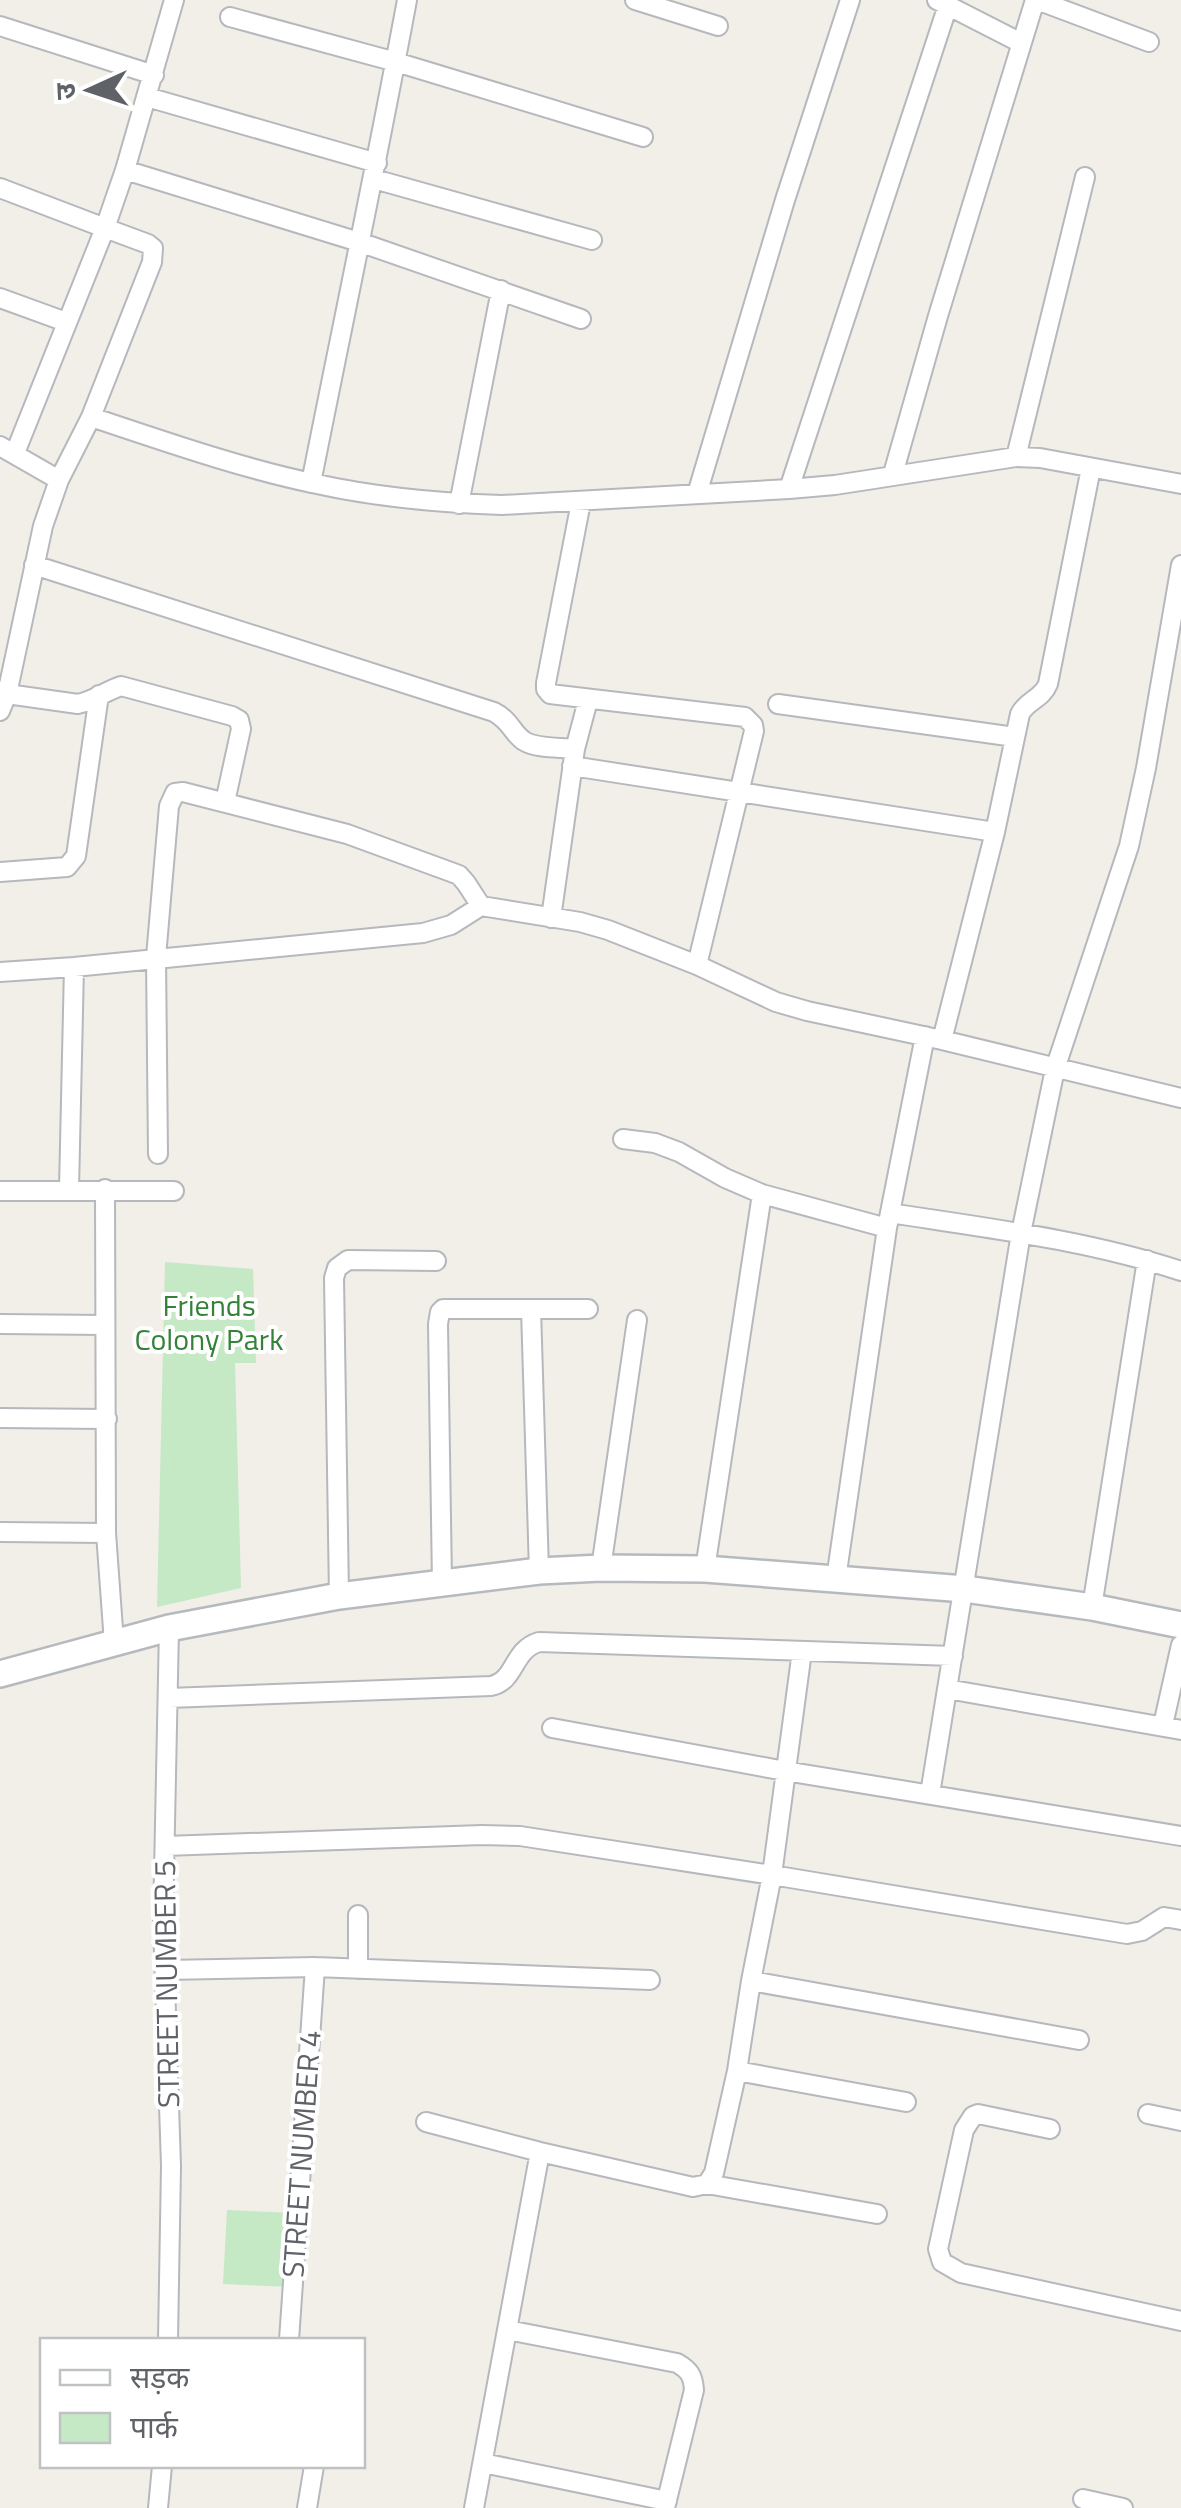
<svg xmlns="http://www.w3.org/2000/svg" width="1181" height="2508" font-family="'Titillium Web','Noto Sans Devanagari',sans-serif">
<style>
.green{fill:#c5e8c5}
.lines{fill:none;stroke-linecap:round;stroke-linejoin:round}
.street-casing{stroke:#b5b8bc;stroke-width:22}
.secondary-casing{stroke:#b6babf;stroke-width:30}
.street{stroke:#fff;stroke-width:18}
.secondary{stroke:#fff;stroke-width:25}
.labels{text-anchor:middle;stroke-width:8;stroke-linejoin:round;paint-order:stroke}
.park-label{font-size:30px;fill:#348238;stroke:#fff}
.street-label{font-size:30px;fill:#5f6368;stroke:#fff}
</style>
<rect width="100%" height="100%" fill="#f1efe8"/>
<path class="green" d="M165 1262 253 1269 256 1363H235L241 1588 157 1607Z
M227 2210 293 2213 290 2287 223 2284Z"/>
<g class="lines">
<defs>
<path id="street" d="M635 0 718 26
M937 0 1021 43
M1037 0 1149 42
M230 17 396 62 643 137
M0 26 154 75
M147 97 377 163
M125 170 359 242 581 319
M374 179 592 240
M0 188 105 228 125 170 174 0
M0 298 66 322
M91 417C164 441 237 467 312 483 374 497 438 503 502 505L789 489 835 485 1016 457 1040 458 1181 484
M0 446 59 480
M1016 457 1085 177
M893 474 938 316 1035 0
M311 483C343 322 377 162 407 0
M789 489 948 5
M697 494 785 200 850 0
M581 502 546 683V689L550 694 745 717 753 725 754 731 697 965
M459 504 501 290
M34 565 494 712C511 721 512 733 524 741 537 749 560 747 575 749
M0 691 7 694 78 704C93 701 106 691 121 686L232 716 239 720 241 729 225 802
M778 704 1015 737
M0 711 7 694 43 526 59 480 91 417 152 262 153 248 148 244 105 228 15 453
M572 766 995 832
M0 872 67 867 76 856 99 695
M551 918 575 749 588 700
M0 972 74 967 423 933 451 925 481 906
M942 1040 995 832 1020 714C1026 701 1042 699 1048 684L1091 468
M623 1139 655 1143 679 1152 725 1178 762 1194 887 1228
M158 1154 156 957 169 806 175 793 183 792 347 834 451 872 459 875 466 883 481 906 580 922 608 930 697 965 776 1002 807 1011 942 1040 1181 1098
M69 1189 74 967
M105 1189 106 1533 114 1643
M0 1191H174
M890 1213C987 1228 1087 1240 1181 1271
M531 1309 539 1571
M0 1324 105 1325
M0 1418 107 1419
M0 1532 106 1533
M601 1568 637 1320
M705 1569 762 1194
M836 1579 887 1228 925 1036
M442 1583 438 1324 440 1312 443 1309H588
M339 1596 334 1278 337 1268 348 1260 436 1261
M1092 1607 1147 1260
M947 1689 1181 1730
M169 1698 491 1686C516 1681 512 1650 539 1642L953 1656
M1163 1725 1181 1645
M552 1728 785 1771 1181 1836
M930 1794 1021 1233 1055 1069 1129 846 1146 768 1181 565
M165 1846 482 1835 520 1836 772 1875 1127 1934 1142 1931 1164 1917 1181 1920
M358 1915V1969
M166 1970 315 1967 650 1980
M751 1981 1079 2040
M737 2071 906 2102
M1148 2114 1181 2121
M426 2122 540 2152 693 2187 707 2184 714 2173 737 2071 751 1981 772 1875 802 1651
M1050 2129 978 2114 973 2116 964 2130 938 2249 942 2262 961 2273 1181 2321
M707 2184 877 2214
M508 2330 677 2363C689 2370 693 2375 694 2390L665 2508
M168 2340 171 2166 163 1922 169 1628
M289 2340 315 1967
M483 2463 667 2501
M1083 2499 1123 2508
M158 2508 162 2466
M307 2508 314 2466
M474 2508 540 2152"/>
<path id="secondary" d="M0 1674 169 1628 339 1596 539 1571 601 1568 705 1569 965 1589 1092 1607 1181 1625"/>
</defs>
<use href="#street" class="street-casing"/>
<use href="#secondary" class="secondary-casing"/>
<use href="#street" class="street"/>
<use href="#secondary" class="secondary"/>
</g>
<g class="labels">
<g class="park-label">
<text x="209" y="1316">Friends<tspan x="209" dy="34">Colony Park</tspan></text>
</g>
<g class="street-label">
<text transform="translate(167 1984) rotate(-91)" y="10">STREET NUMBER 5</text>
<text transform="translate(302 2154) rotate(-86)" y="10">STREET NUMBER 4</text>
</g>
</g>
<rect x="40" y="2338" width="325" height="130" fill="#ffffff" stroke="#bfc1c3" stroke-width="2.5"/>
<rect x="60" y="2370" width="50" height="15" fill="#ffffff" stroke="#bfc1c3" stroke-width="2.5"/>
<text x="130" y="2388" font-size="30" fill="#5f6368">सड़क</text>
<rect x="60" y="2413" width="50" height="30" fill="#c5e8c5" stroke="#bfc1c3" stroke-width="2.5"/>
<text x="130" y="2438" font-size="30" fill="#5f6368">पार्क</text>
<g transform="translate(90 90) rotate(267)" stroke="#ffffff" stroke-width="8" paint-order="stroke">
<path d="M0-8L18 38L0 25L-18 38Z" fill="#5f6368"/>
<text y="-15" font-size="28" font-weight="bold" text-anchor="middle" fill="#5f6368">उ</text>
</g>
</svg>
